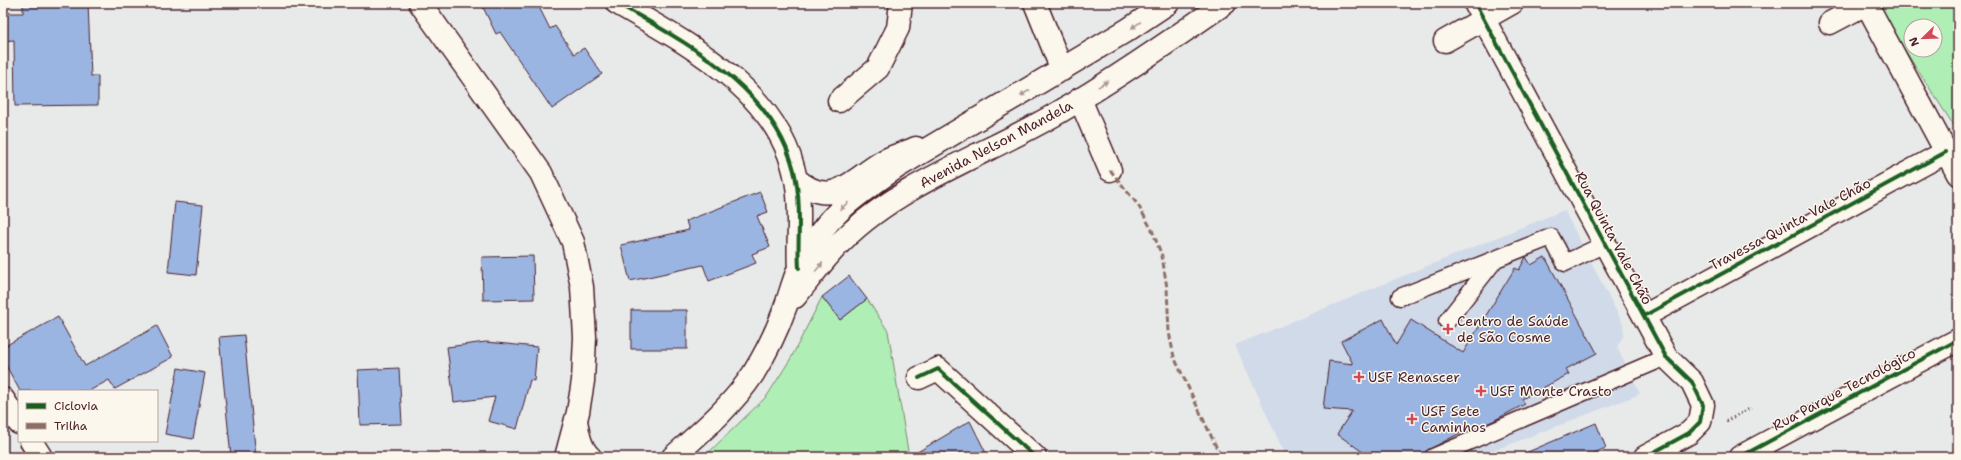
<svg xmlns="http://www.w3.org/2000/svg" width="1961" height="460" font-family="'Shantell Sans',sans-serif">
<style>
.built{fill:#d1dae8}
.green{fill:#afeeb5;stroke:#7c8670;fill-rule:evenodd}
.building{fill:#9bb5e2;stroke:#4a1f2b}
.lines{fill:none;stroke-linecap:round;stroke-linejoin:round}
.service-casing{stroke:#4a1f2b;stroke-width:19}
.minor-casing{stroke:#4a1f2b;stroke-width:25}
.secondary-casing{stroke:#4a1f2b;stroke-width:25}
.primary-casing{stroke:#4a1f2b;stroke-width:25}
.path{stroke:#4a1f2b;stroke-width:2.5;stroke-dasharray:1 3;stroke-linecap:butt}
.service{stroke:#fbf7ec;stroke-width:16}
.minor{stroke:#fbf7ec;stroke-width:22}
.secondary{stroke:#fbf7ec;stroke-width:22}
.primary{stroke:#fbf7ec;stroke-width:22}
.quiet{stroke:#8d6e63;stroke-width:3;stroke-dasharray:6 3;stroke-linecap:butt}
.cycleway-casing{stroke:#fbf7ec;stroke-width:6}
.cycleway{stroke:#1b5e20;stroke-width:4}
.oneway{fill:#ab9695}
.poi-dot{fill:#d1495b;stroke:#fbf7ec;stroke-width:1.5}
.labels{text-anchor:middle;stroke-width:3;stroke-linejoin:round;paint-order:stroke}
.street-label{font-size:14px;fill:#4a1f2b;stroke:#fbf7ec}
.poi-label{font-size:14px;fill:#4a1f2b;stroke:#fbf7ec;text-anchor:start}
</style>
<rect width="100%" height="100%" fill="#e8eaea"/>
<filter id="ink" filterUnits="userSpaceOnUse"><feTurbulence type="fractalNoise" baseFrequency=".025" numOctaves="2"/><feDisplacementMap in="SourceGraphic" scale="8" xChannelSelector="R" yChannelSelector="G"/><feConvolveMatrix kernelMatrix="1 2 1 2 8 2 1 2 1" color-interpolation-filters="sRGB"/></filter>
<g filter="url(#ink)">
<path class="built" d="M1564 210 1623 324 1624 335 1617 347 1640 394 1477 457H1286L1235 345Z"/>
<path class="green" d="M1874 3H1958V132ZM1911 26H1935V50H1911Z
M822 297 840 320 867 299 888 331 909 457H704L767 396 791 358Z"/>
<path class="building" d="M23 3H88L91 76H98V105L15 106 14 40 4 41 3 13H23Z
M481 3H537L550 29 555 26 574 54 584 48 602 74 552 109 500 32 496 34Z
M760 192 768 212 757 216 770 247 752 254 756 263 709 281 703 265 630 281 621 245 689 230 686 221Z
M175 202 203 205 196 275 168 272Z
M533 256 534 299 483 300 482 257Z
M1526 257 1531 265 1545 257 1597 353 1566 369 1569 374 1522 399 1525 404 1493 421 1464 434 1462 432 1415 457H1370L1337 434 1352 411 1323 409 1329 361 1353 364 1341 341 1383 319 1396 345 1411 320 1463 353 1515 268 1519 270Z
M849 276 867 299 840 320 822 297Z
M631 310H687V349H631Z
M58 317 85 366 157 326 173 357 115 389 109 380 89 391H20L3 360V347Z
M244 335 256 457H231L219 337Z
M486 342 537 347 534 381 530 380 517 429 488 421 495 397 454 402 447 347Z
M178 368 205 373 193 439 165 434Z
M399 368 402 424 360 425 358 370Z
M970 421 988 457H909Z
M1596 423 1606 448 1584 457H1516Z"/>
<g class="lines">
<defs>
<path id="service" d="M1400 297 1551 237 1565 263 1605 244
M1447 321 1494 261
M1433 457 1666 357"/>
<path id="minor" d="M617 3C688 44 780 91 796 180 802 209 797 239 799 268
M1035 3 1062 70
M1475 3 1666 357 1692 382 1703 405 1700 422 1689 433 1645 457
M1866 3 1958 174
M1830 23 1866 4
M1445 41 1512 3
M1080 99 1110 170
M839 101 878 68 898 28 901 3
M796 179C832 210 850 181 882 162 892 156 905 153 916 148
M1644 316 1946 152
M919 378 938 369 1035 457
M3 399 19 423
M31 441 41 457
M1740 457 1958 340"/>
<path id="secondary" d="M795 297C811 277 826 256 844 239 899 184 989 153 1056 114 1114 80 1170 41 1225 3
M576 420C578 433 580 448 590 457
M673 457C702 431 732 406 753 374 766 353 777 331 785 308 790 295 793 281 799 268 822 218 853 197 897 167L1129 29 1168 3"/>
<path id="primary" d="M420 3 541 173 573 242 582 287 585 337 583 381 578 412 566 457"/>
</defs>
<use href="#service" class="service-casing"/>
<use href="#minor" class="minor-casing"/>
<use href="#secondary" class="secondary-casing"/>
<use href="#primary" class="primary-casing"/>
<path class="path" d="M1726 421 1751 408"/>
<use href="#service" class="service"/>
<use href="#minor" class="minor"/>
<use href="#secondary" class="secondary"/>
<use href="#primary" class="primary"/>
<path class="quiet" d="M1110 170 1138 205 1152 230 1162 256 1167 288 1169 332 1174 357 1221 457"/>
<defs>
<path id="cycleway" d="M617 3C688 44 780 91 796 180 802 209 797 239 799 268
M1475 3 1666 357 1692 382 1703 405 1700 422 1689 433 1645 457
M1644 316 1946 152
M919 378 938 369 1035 457
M1740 457 1958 340"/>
</defs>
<use href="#cycleway" class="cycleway-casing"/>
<use href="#cycleway" class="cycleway"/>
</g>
<defs><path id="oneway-solid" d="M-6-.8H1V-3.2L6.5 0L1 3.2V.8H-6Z"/></defs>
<g class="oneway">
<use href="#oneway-solid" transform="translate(1136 25) rotate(146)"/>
<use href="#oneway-solid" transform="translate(1103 84) rotate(-32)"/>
<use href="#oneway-solid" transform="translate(1025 93) rotate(149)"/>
<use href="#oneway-solid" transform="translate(844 206) rotate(140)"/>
<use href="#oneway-solid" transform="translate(819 267) rotate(-50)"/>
</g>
</g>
<g class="poi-dot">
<path d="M1446 323h4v4h4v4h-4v4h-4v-4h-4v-4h4z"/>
<path d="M1357 371h4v4h4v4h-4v4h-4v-4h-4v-4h4z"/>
<path d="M1479 385h4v4h4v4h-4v4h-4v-4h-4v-4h4z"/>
<path d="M1410 413h4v4h4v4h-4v4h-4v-4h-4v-4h4z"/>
</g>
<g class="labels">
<g class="street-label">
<text transform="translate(996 144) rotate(-28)" y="5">Avenida Nelson Mandela</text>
<text transform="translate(1790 224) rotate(-28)" y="5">Travessa Quinta Vale Chão</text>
<text transform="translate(1614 238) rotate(62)" y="5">Rua Quinta Vale Chão</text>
<text transform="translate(1844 389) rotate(-28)" y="5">Rua Parque Tecnológico</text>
</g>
<g class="poi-label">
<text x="1457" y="326">Centro de Saúde<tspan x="1457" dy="16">de São Cosme</tspan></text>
<text x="1368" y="382">USF Renascer</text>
<text x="1490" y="396">USF Monte Crasto</text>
<text x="1421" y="416">USF Sete<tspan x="1421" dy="16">Caminhos</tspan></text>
</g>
</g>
<rect width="1961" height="460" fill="none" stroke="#fbf7ec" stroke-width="16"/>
<rect x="8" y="8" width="1945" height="444" fill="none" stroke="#4a1f2b" stroke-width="1.5" filter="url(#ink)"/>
<rect x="18" y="390" width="140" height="52" fill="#fbf7ec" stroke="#b4a19f"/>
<rect x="26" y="403" width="20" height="6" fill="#1b5e20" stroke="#b4a19f"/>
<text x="54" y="410" font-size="12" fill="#4a1f2b">Ciclovia</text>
<rect x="26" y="423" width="20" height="6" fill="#8d6e63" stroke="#b4a19f"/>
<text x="54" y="430" font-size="12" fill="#4a1f2b">Trilha</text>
<g transform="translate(1923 38) rotate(247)"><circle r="19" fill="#fbf7ec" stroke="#b4a19f"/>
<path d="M0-3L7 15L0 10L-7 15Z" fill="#d1495b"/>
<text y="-6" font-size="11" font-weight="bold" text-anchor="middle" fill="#4a1f2b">N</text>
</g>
</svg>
